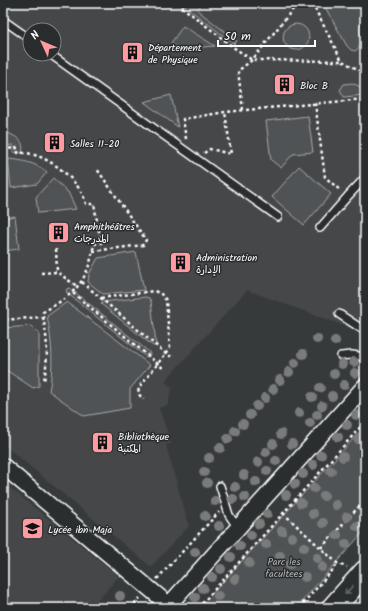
<svg xmlns="http://www.w3.org/2000/svg" width="368" height="611" font-family="Kalam,'Playpen Sans Arabic',sans-serif">
<style>
.built{fill:#444748;fill-rule:evenodd}
.green{fill:#505354;stroke:#a8a9aa}
.lines{fill:none;stroke-linecap:round;stroke-linejoin:round}
.service-casing{stroke:#fff;stroke-width:10}
.minor-casing{stroke:#fff;stroke-width:18}
.primary-casing{stroke:#fff;stroke-width:25}
.path{stroke:#fff;stroke-width:2.5;stroke-dasharray:3 3;stroke-linecap:butt}
.service{stroke:#2a2d2e;stroke-width:7}
.minor{stroke:#2a2d2e;stroke-width:15}
.primary{stroke:#2a2d2e;stroke-width:22}
.tree{fill:#7a7c7c}
.oneway{stroke:#6a6c6d}
.labels{text-anchor:middle;stroke-width:3;stroke-linejoin:round;paint-order:stroke}
.poi-label{font-size:10px;fill:#fff;stroke:#2a2d2e;text-anchor:start}
.park-label{font-size:10px;fill:#b0b2b2;stroke:#2a2d2e}
</style>
<rect width="100%" height="100%" fill="#373a3b"/>
<filter id="ink" filterUnits="userSpaceOnUse"><feTurbulence type="fractalNoise" baseFrequency=".025" numOctaves="2"/><feDisplacementMap in="SourceGraphic" scale="8" xChannelSelector="R" yChannelSelector="G"/><feConvolveMatrix kernelMatrix="1 2 1 2 8 2 1 2 1" color-interpolation-filters="sRGB"/></filter>
<g filter="url(#ink)">
<path class="built" d="M3 3H365V312L350 328 247 290 165 381 172 388 168 405 159 408 171 443 166 445 189 526 151 567 3 444ZM30 30H54V54H30Z
M3 482 119 576 91 608H3Z"/>
<path class="green" d="M181 3H203L197 10 237 41 234 44Z
M325 3H360V8L364 17C359 26 358 31 363 40L361 46 355 51 351 50 347 46 325 7Z
M283 37a13 13 0 1 1 26 0a13 13 0 1 1-26 0Z
M183 26 215 46 178 49 171 43Z
M352 83 365 89V95L344 97 340 90 344 84Z
M171 95 178 127 144 102Z
M308 116 313 152 293 154 281 168 271 160 266 121Z
M3 131C14 136 26 139 22 153L13 152V145L3 146Z
M8 159C22 160 36 163 47 172L37 184 11 188Z
M299 166 331 194 304 225 272 197Z
M53 178 68 192 76 209 38 213 36 197Z
M15 216 19 249 3 251V218Z
M136 252 144 290 103 294 88 282 89 274 98 258Z
M68 288 71 289 149 352 150 354 149 356 146 357 67 293 66 290Z
M145 297 149 298 151 301 156 344 155 346H153L101 304 103 302Z
M67 302 150 365 130 389V408L84 416 49 391C54 365 52 342 47 316Z
M32 326 39 333V386L33 388 3 368V328Z
M365 426V530L296 608H199Z"/>
<g class="lines">
<defs>
<path id="service" d="M3 20 30 39
M50 54 278 217
M320 228 348 196 365 178
M339 314 365 331
M341 356C350 355 357 354 365 358
M220 486 229 515 238 528"/>
<path id="minor" d="M3 466 169 605
M166 608 365 386"/>
<path id="primary" d="M333 608 365 572"/>
</defs>
<use href="#service" class="service-casing"/>
<use href="#minor" class="minor-casing"/>
<use href="#primary" class="primary-casing"/>
<path class="path" d="M177 3 233 47 252 60 342 61
M312 3 342 61 365 73
M315 103 325 177 341 191
M243 110 238 71 252 60 298 3
M186 139 183 119 225 112 365 99
M3 149 18 148V153C43 150 81 180 86 204H94L101 243 94 244C88 282 75 294 43 312V317L3 320
M204 153 210 149 231 154 225 112
M56 249 57 272
M93 251 143 245 146 240 97 169
M41 273 57 272 78 287
M82 282 166 354 174 358
M73 293 164 369
M101 298 154 291C160 293 164 295 166 301L170 346 168 351 140 386C137 392 138 395 144 399
M43 317C48 342 48 356 44 381
M283 513 338 564 347 567
M321 548 365 500
M157 579 219 512
M130 608 140 598
M198 608 365 422
M299 608 338 564"/>
<use href="#service" class="service"/>
<use href="#minor" class="minor"/>
<use href="#primary" class="primary"/>
</g>
<g class="tree">
<circle cx="317" cy="339" r="5"/>
<circle cx="335" cy="341" r="5"/>
<circle cx="303" cy="354" r="5"/>
<circle cx="354" cy="362" r="5"/>
<circle cx="295" cy="363" r="5"/>
<circle cx="342" cy="364" r="5"/>
<circle cx="289" cy="372" r="5"/>
<circle cx="355" cy="373" r="5"/>
<circle cx="334" cy="374" r="5"/>
<circle cx="280" cy="380" r="5"/>
<circle cx="344" cy="385" r="5"/>
<circle cx="320" cy="388" r="5"/>
<circle cx="273" cy="389" r="5"/>
<circle cx="332" cy="396" r="5"/>
<circle cx="312" cy="397" r="5"/>
<circle cx="265" cy="398" r="5"/>
<circle cx="257" cy="406" r="5"/>
<circle cx="322" cy="406" r="5"/>
<circle cx="299" cy="413" r="5"/>
<circle cx="250" cy="415" r="5"/>
<circle cx="317" cy="415" r="5"/>
<circle cx="356" cy="415" r="5"/>
<circle cx="310" cy="423" r="5"/>
<circle cx="243" cy="424" r="5"/>
<circle cx="347" cy="425" r="5"/>
<circle cx="235" cy="431" r="5"/>
<circle cx="281" cy="434" r="5"/>
<circle cx="338" cy="437" r="5"/>
<circle cx="228" cy="439" r="5"/>
<circle cx="358" cy="439" r="5"/>
<circle cx="273" cy="444" r="5"/>
<circle cx="292" cy="444" r="5"/>
<circle cx="220" cy="448" r="5"/>
<circle cx="266" cy="452" r="5"/>
<circle cx="321" cy="455" r="5"/>
<circle cx="343" cy="457" r="5"/>
<circle cx="209" cy="458" r="5"/>
<circle cx="276" cy="461" r="5"/>
<circle cx="258" cy="462" r="5"/>
<circle cx="313" cy="465" r="5"/>
<circle cx="267" cy="471" r="5"/>
<circle cx="331" cy="471" r="5"/>
<circle cx="204" cy="472" r="5"/>
<circle cx="303" cy="474" r="5"/>
<circle cx="244" cy="475" r="5"/>
<circle cx="256" cy="482" r="5"/>
<circle cx="207" cy="483" r="5"/>
<circle cx="295" cy="484" r="5"/>
<circle cx="235" cy="487" r="5"/>
<circle cx="314" cy="488" r="5"/>
<circle cx="286" cy="495" r="5"/>
<circle cx="324" cy="496" r="5"/>
<circle cx="245" cy="497" r="5"/>
<circle cx="233" cy="499" r="5"/>
<circle cx="215" cy="501" r="5"/>
<circle cx="301" cy="503" r="5"/>
<circle cx="336" cy="505" r="5"/>
<circle cx="267" cy="514" r="5"/>
<circle cx="313" cy="514" r="5"/>
<circle cx="205" cy="516" r="5"/>
<circle cx="347" cy="517" r="5"/>
<circle cx="323" cy="523" r="5"/>
<circle cx="259" cy="524" r="5"/>
<circle cx="219" cy="526" r="5"/>
<circle cx="357" cy="526" r="5"/>
<circle cx="282" cy="531" r="5"/>
<circle cx="251" cy="535" r="5"/>
<circle cx="337" cy="535" r="5"/>
<circle cx="292" cy="537" r="5"/>
<circle cx="266" cy="544" r="5"/>
<circle cx="346" cy="544" r="5"/>
<circle cx="240" cy="546" r="5"/>
<circle cx="304" cy="547" r="5"/>
<circle cx="195" cy="552" r="5"/>
<circle cx="280" cy="556" r="5"/>
<circle cx="231" cy="557" r="5"/>
<circle cx="317" cy="558" r="5"/>
<circle cx="249" cy="563" r="5"/>
<circle cx="290" cy="564" r="5"/>
<circle cx="322" cy="567" r="5"/>
<circle cx="221" cy="569" r="5"/>
<circle cx="212" cy="577" r="5"/>
<circle cx="305" cy="577" r="5"/>
<circle cx="235" cy="579" r="5"/>
<circle cx="203" cy="588" r="5"/>
<circle cx="120" cy="596" r="5"/>
<circle cx="218" cy="596" r="5"/>
<circle cx="195" cy="597" r="5"/>
</g>
<defs><path id="oneway-shaft" d="M-6 0H5M1.5-3L5.5 0L1.5 3" fill="none" stroke-width="1.6" stroke-linecap="round" stroke-linejoin="round"/></defs>
<use class="oneway" href="#oneway-shaft" transform="translate(349 590) rotate(132)"/>
</g>
<defs>
<symbol id="building-square" viewBox="-11 -11 22 22"><rect x="-9" y="-9" width="18" height="18" rx="4" fill="#ff9aa2" stroke="#2a2d2e"/><path d="M-4-6H4V6H1V3H-1V6H-4ZM-2.5-4.3h1.7v1.8h-1.7ZM.8-4.3h1.7v1.8H.8ZM-2.5-1h1.7V.8h-1.7ZM.8-1h1.7V.8H.8Z" fill="#111"/></symbol>
<symbol id="university-square" viewBox="-11 -11 22 22"><rect x="-9" y="-9" width="18" height="18" rx="4" fill="#ff9aa2" stroke="#2a2d2e"/><path d="M0-5L7-2L0 1L-7-2ZM-4 1L0 2.5L4 1V4Q0 6-4 4Z" fill="#111"/></symbol>
</defs>
<g fill-rule="evenodd">
<use href="#building-square" x="120" y="40" width="25" height="25"/>
<use href="#building-square" x="272" y="72" width="25" height="25"/>
<use href="#building-square" x="42" y="130" width="25" height="25"/>
<use href="#building-square" x="46" y="220" width="25" height="25"/>
<use href="#building-square" x="168" y="250" width="25" height="25"/>
<use href="#building-square" x="90" y="430" width="25" height="25"/>
<use href="#university-square" x="20" y="516" width="25" height="25"/>
</g>
<g class="labels">
<g class="poi-label">
<text x="148" y="51">Département<tspan x="148" dy="12">de Physique</tspan></text>
<text x="300" y="89">Bloc B</text>
<text x="70" y="147">Salles 11-20</text>
<text x="74" y="230">Amphithéâtres<tspan x="74" dy="12">المدرجات</tspan></text>
<text x="196" y="261">Administration<tspan x="196" dy="12">الإدارة</tspan></text>
<text x="118" y="440">Bibliothèque<tspan x="118" dy="12">المكتبة</tspan></text>
<text x="48" y="533">Lycée ibn Maja</text>
</g>
<g class="park-label">
<text x="284" y="565">Parc les<tspan x="284" dy="12">facultees</tspan></text>
</g>
</g>
<rect width="368" height="611" fill="none" stroke="#2a2d2e" stroke-width="16"/>
<rect x="8" y="8" width="352" height="595" fill="none" stroke="#fff" stroke-width="1.5" filter="url(#ink)"/>
<g transform="translate(42 42) rotate(314)"><circle r="19" fill="#2a2d2e" stroke="#7f8182"/>
<path d="M0-3L7 15L0 10L-7 15Z" fill="#ff9aa2"/>
<text y="-6" font-size="11" font-weight="bold" text-anchor="middle" fill="#ffffff">N</text>
</g>
<path d="M218 40v6h97v-6" fill="none" stroke="#ffffff" stroke-width="2"/>
<text x="224" y="40" font-size="12" fill="#ffffff" stroke="#2a2d2e" stroke-width="3" paint-order="stroke">50 m</text>
</svg>
